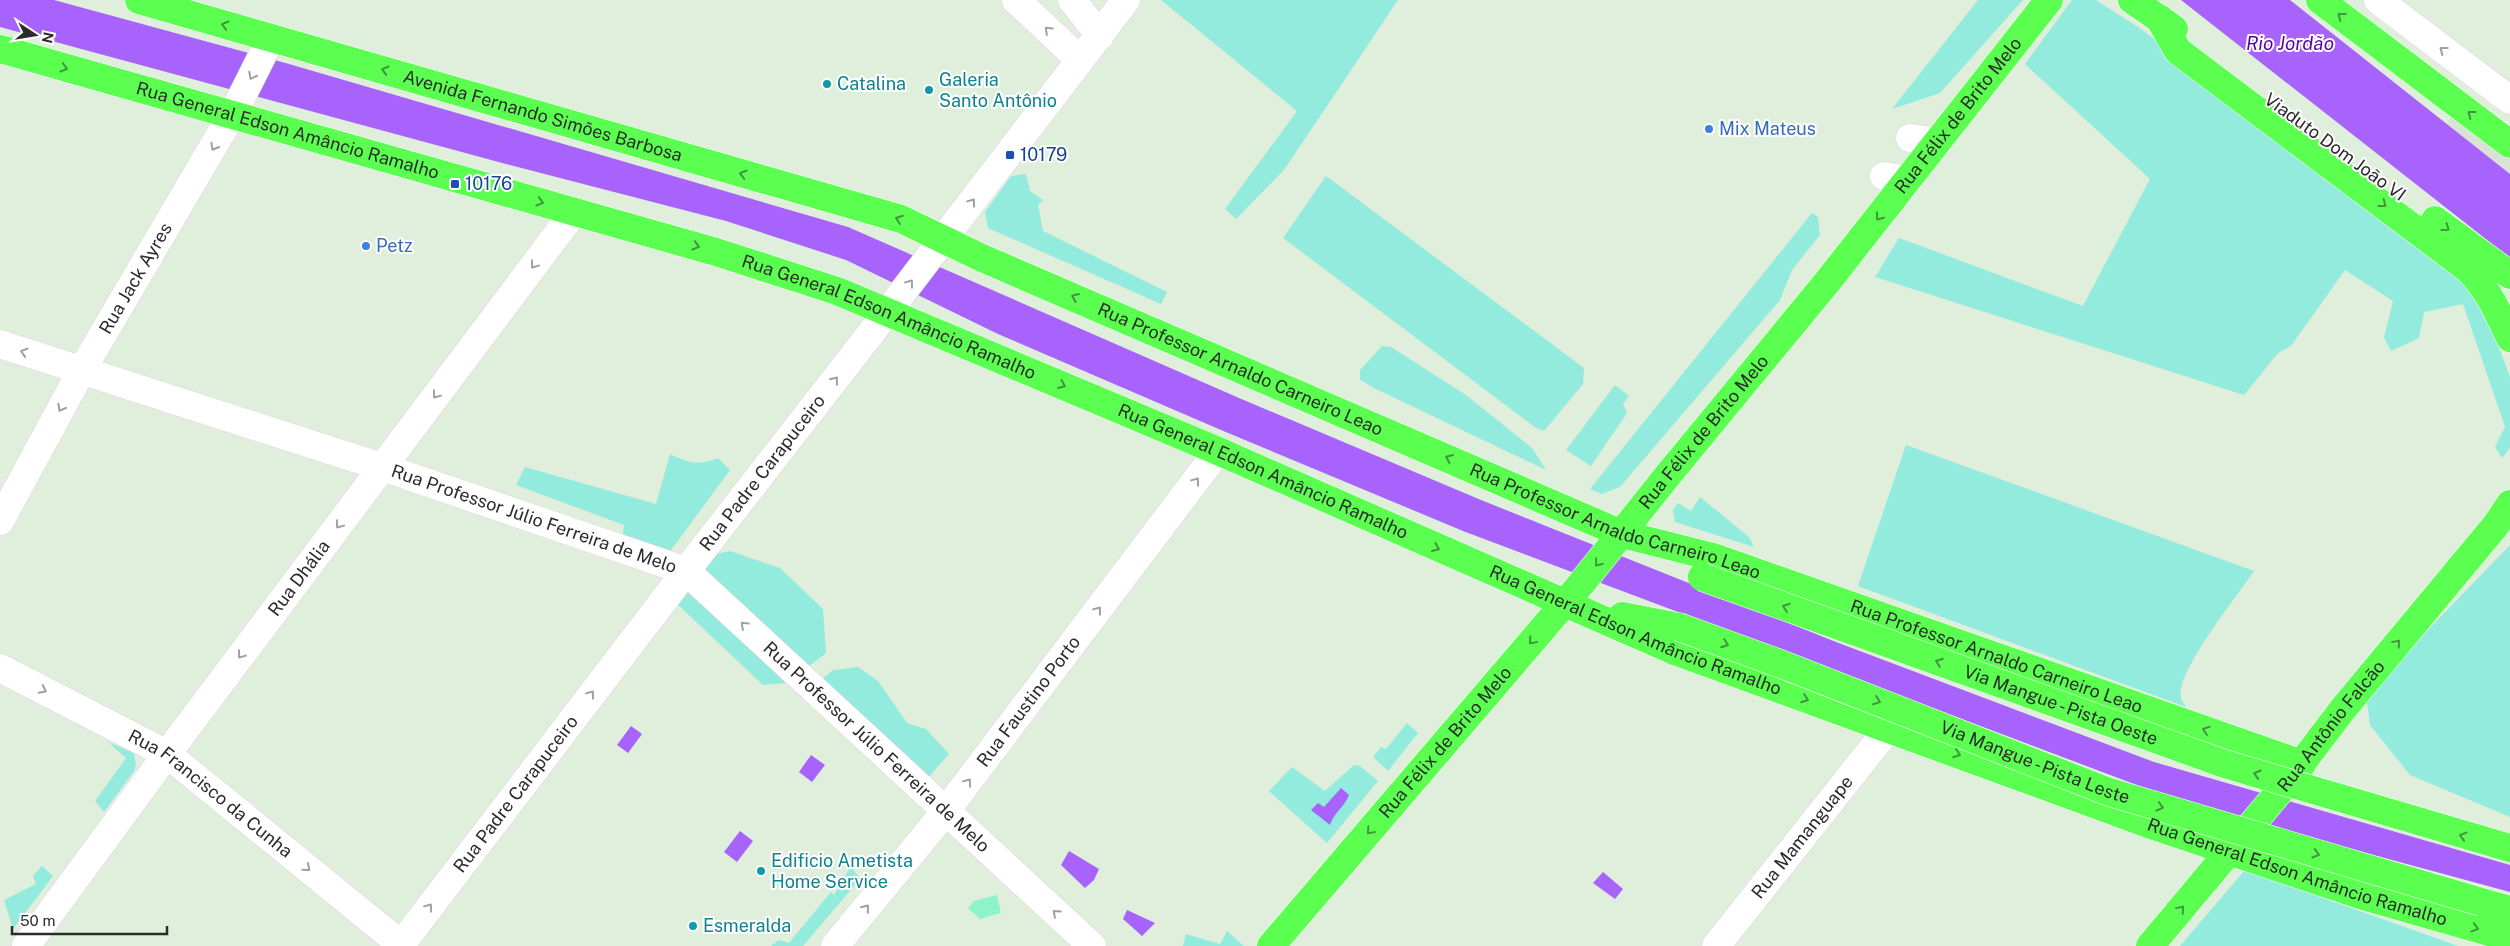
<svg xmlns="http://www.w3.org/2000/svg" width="2510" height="946" font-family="'Public Sans',sans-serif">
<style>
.green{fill:#92ebdc}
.pitch{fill:#8df3ca}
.plaza{fill:#dae2d7}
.water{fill:#a763fc}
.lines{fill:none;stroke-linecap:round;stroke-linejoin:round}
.minor-casing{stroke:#e5d1e5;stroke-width:29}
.major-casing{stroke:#fff;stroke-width:29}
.minor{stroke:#fff;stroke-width:28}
.major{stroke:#5aff50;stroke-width:28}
.major-bridge-casing{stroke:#fff;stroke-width:29;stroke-linecap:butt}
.major-bridge{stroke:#5aff50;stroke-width:28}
.oneway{stroke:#42953e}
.oneway2{stroke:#a0a0a0}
.culture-dot{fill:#0f9aa8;stroke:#fff;stroke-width:2}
.shop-dot{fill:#3f7fe0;stroke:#fff;stroke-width:2}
.transit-dot{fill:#1a4fb4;stroke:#fff;stroke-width:2}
.labels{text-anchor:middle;stroke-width:4;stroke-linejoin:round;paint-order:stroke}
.culture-label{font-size:18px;fill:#0d838f;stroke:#fff;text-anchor:start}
.street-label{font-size:18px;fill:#2b2b2b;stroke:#fff}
.shop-label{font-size:18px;fill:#366cbe;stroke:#fff;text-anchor:start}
.transit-label{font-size:18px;fill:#164399;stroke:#fff;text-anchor:start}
.water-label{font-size:19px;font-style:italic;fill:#5900aa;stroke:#fff}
</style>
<rect width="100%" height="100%" fill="#e0eedc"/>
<path class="green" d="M1161 0H1398L1284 170 1236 219 1225 209 1297 111Z
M1978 0H2023L1940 93 1892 109Z
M2072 0H2096L2141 29 2475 283 2510 377V448L2502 458 2495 447 2505 427 2463 304 2424 312 2419 338 2391 351 2384 337 2393 301 2345 270 2291 346 2278 353 2244 395 1875 277 1899 238 2083 306 2150 179 2025 64Z
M1026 174 1030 191 1043 200 1038 205 1043 231 1167 292 1161 304 988 228 985 212 1011 176Z
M1326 176 1584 368 1583 384 1544 431 1536 428 1283 238Z
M1812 213 1818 217 1820 235 1792 270 1780 300 1620 487 1602 494 1590 489Z
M1382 346 1391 347 1466 395 1532 448 1546 470 1376 389 1360 380V370Z
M1615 385 1629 396 1623 404 1627 413 1591 466 1566 450Z
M1906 445 2254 571C2235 599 2187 658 2181 689 2179 697 2182 701 2186 707L1858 586Z
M670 454C688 463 699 466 718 458L730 470 666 557 622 540 624 525 516 485 525 467 656 504Z
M1700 497 1749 537 1754 547 1675 522 1673 510 1678 503 1691 511Z
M2510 545V817L2410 775 2370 725 2366 694Z
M730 551 780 568 823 609 826 653 787 683 763 685 674 601 707 556Z
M858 667 878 681 907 723 926 729 949 754 928 778 820 681 833 670Z
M1407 723 1418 733 1388 771 1373 757 1381 747 1386 749Z
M108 742 134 753 136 764 134 771 104 812 95 801 126 758Z
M1354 765 1360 766 1378 781 1327 843 1269 791 1292 767 1325 791Z
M42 866 53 876 13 929 4 900 36 884 33 876Z
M851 866 860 879 803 946H771L779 940 789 943 831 892 834 895Z
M2245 870 2458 946H2180Z
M1227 931 1244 946H1183L1186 934 1220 944Z"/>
<path class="pitch" d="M997 895 1001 913 980 919 968 908 974 901Z"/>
<path class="plaza" d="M2453 112 2510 154V174L2447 124Z"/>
<path class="water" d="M0 0H54L289 64 848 227 1239 398 1481 500 1836 642 2154 762 2510 865V892L2267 826 2142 787 1463 531 1221 430 998 334 846 260 726 221 506 164 0 27Z
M2181 0H2290L2510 174V258Z
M631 726 642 734 628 753 617 745Z
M811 755 825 765 812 782 799 772Z
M1341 788 1349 795C1344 808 1334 812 1330 825L1311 810 1318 803 1324 807Z
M740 831 753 841 737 862 724 852Z
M1069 851 1099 869 1094 880 1085 888 1061 865Z
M1603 872 1623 889 1615 899 1593 883Z
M1127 910 1155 923 1142 936 1123 919Z"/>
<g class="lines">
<defs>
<g id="minor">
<path d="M1016 0 1080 60"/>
<path d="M1072 0 1100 36"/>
<path d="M2378 0 2510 100"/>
<path d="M1910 138 1939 142"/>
<path d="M1884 176 1909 180"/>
<path id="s1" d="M0 344 382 467 686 571 1092 946"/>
<path id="s2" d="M0 521 82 370 238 104 271 38"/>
<path id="s3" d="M0 668 167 754 403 946"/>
<path id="s4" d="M26 946 167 754 574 212"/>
<path id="s5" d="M400 946 686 571 892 306 1126 0"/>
<path id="s6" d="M835 946 945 812 1218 451"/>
<path id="s7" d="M1716 946 1888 729"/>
</g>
<g id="major">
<path id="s8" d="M139 0 901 219 982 258 1622 534 1713 557 2302 764"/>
<path d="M2132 0 2174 29"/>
<path d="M2320 0 2510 144"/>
<path d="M2159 18 2178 51 2468 269C2488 289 2498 312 2510 338"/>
<path id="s9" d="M0 49 716 252 837 291 1218 451 1672 650 2154 826 2363 896 2510 938"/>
<path d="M2435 220 2510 275"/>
<path d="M1622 616 1679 627"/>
<path d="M2481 902 2510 910"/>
<path id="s10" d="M1271 946 1581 584 1668 475 1828 281 2049 0"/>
<path id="s11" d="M2150 946 2289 780 2343 709 2496 525 2510 504"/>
</g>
</defs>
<use href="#minor" class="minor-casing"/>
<use href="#major" class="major-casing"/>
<use href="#minor" class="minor"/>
<use href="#major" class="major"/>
<defs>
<g id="major-bridge">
<path id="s12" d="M1702 577 2225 764 2510 848"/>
<path id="s13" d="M1679 627 1781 664 2109 792 2481 902"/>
</g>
</defs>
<use href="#major-bridge" class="major-bridge-casing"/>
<use href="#major-bridge" class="major-bridge"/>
</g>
<defs><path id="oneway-chevron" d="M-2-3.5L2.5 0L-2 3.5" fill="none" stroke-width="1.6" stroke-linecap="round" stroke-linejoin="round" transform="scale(1.25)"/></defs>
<g class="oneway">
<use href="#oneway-chevron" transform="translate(2341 16) rotate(-143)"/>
<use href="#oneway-chevron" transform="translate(225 25) rotate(-164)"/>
<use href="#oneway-chevron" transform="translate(64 68) rotate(16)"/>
<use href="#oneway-chevron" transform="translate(385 70) rotate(-164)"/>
<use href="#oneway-chevron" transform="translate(2471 114) rotate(-143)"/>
<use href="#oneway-chevron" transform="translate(743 174) rotate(-164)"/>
<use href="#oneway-chevron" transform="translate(540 202) rotate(16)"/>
<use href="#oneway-chevron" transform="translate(2383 204) rotate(37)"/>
<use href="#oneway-chevron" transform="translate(1879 217) rotate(128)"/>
<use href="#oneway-chevron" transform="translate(899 219) rotate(-160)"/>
<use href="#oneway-chevron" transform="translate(2446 228) rotate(36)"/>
<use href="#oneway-chevron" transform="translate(696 246) rotate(16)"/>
<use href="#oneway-chevron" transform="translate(1075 297) rotate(-157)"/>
<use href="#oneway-chevron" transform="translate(1062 385) rotate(23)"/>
<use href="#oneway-chevron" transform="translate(1449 458) rotate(-156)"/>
<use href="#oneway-chevron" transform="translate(1436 548) rotate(24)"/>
<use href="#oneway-chevron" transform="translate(1598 563) rotate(129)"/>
<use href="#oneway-chevron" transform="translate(1786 607) rotate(-160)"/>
<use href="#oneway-chevron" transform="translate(1532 641) rotate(131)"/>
<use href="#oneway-chevron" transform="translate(2397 643) rotate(-50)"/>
<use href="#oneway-chevron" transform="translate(1725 644) rotate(20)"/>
<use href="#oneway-chevron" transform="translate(1939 662) rotate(-160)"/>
<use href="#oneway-chevron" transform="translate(1805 699) rotate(20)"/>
<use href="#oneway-chevron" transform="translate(1877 701) rotate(21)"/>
<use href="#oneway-chevron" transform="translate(2206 730) rotate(-161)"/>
<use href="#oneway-chevron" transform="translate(1957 754) rotate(20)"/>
<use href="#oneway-chevron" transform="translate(2257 774) rotate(-163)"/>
<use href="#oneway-chevron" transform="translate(2160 807) rotate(17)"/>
<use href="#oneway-chevron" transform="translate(1370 831) rotate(131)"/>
<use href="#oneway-chevron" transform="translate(2463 836) rotate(-163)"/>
<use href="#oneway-chevron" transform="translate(2316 854) rotate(16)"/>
<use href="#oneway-chevron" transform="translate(2181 909) rotate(-50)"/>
<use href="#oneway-chevron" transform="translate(2475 928) rotate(16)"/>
</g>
<g class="oneway2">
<use href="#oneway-chevron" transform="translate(1048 30) rotate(-137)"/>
<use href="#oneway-chevron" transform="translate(2443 50) rotate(-143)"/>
<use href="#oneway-chevron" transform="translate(252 76) rotate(117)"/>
<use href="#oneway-chevron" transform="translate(214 147) rotate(120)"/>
<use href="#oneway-chevron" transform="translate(972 202) rotate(-53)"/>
<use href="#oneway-chevron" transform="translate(534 265) rotate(127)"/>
<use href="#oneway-chevron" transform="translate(910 283) rotate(-53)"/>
<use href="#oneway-chevron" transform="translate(24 352) rotate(-163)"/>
<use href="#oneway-chevron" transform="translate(835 380) rotate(-52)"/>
<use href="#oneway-chevron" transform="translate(436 395) rotate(127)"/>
<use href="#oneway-chevron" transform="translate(61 408) rotate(118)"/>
<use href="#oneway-chevron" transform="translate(1196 481) rotate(-53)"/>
<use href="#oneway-chevron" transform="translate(339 525) rotate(127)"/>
<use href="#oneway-chevron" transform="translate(1098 610) rotate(-53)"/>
<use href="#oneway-chevron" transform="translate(744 625) rotate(-137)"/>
<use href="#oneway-chevron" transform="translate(241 655) rotate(127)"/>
<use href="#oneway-chevron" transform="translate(43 690) rotate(27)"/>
<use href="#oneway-chevron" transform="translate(591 694) rotate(-53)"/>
<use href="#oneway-chevron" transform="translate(968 782) rotate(-53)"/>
<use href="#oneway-chevron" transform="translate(307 868) rotate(39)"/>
<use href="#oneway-chevron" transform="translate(429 907) rotate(-53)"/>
<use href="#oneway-chevron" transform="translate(866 908) rotate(-51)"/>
<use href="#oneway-chevron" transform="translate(1056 913) rotate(-138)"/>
</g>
<g class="culture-dot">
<circle cx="827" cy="84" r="5"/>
<circle cx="929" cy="90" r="5"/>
<circle cx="761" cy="871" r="5"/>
<circle cx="693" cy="926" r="5"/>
</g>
<g class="shop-dot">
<circle cx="1709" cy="129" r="5"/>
<circle cx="366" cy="246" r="5"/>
</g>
<g class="transit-dot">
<rect x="1005" y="150" width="10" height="10" rx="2.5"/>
<rect x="450" y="179" width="10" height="10" rx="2.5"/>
</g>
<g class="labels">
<g class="culture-label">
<text x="939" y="86">Galeria<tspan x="939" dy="21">Santo Antônio</tspan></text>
<text x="837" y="90">Catalina</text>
<text x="771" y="867">Edificio Ametista<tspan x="771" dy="21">Home Service</tspan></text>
<text x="703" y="932">Esmeralda</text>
</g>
<g class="street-label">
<text dy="6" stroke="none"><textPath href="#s8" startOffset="420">Avenida Fernando Simões Barbosa</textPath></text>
<text dy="6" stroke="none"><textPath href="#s10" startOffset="1078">Rua Félix de Brito Melo</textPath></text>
<text dy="6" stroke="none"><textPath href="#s9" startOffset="299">Rua General Edson Amâncio Ramalho</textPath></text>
<text transform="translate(2335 147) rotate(36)" y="6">Viaduto Dom João VI</text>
<text dy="6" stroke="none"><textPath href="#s2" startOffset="278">Rua Jack Ayres</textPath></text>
<text dy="6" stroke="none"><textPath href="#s9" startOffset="929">Rua General Edson Amâncio Ramalho</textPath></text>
<text dy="6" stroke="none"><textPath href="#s8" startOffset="1164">Rua Professor Arnaldo Carneiro Leao</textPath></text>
<text dy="6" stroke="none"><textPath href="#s10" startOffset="672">Rua Félix de Brito Melo</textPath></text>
<text dy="6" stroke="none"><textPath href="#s9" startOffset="1334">Rua General Edson Amâncio Ramalho</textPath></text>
<text dy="6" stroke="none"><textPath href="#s5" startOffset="596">Rua Padre Carapuceiro</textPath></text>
<text dy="6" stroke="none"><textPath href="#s1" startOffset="562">Rua Professor Júlio Ferreira de Melo</textPath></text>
<text dy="6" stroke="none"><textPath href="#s8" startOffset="1569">Rua Professor Arnaldo Carneiro Leao</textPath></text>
<text dy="6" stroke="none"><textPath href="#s4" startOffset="458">Rua Dhália</textPath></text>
<text dy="6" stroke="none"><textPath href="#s9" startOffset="1739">Rua General Edson Amâncio Ramalho</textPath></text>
<text dy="6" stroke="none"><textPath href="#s8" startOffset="1974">Rua Professor Arnaldo Carneiro Leao</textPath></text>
<text dy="6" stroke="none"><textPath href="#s6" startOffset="312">Rua Faustino Porto</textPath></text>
<text dy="6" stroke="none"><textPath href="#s12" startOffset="381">Via Mangue - Pista Oeste</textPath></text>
<text dy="6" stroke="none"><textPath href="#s11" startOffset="285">Rua Antônio Falcão</textPath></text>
<text dy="6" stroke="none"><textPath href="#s10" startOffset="268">Rua Félix de Brito Melo</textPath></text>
<text dy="6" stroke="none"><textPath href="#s1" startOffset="982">Rua Professor Júlio Ferreira de Melo</textPath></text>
<text dy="6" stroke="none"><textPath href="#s13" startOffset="381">Via Mangue - Pista Leste</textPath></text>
<text dy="6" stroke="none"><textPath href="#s5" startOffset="191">Rua Padre Carapuceiro</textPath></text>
<text dy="6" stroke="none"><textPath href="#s3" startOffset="246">Rua Francisco da Cunha</textPath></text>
<text dy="6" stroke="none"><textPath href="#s7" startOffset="139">Rua Mamanguape</textPath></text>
<text dy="6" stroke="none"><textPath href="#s9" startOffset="2444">Rua General Edson Amâncio Ramalho</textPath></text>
</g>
<g class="shop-label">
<text x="1719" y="135">Mix Mateus</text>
<text x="376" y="252">Petz</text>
</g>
<g class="transit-label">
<text x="1020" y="161">10179</text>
<text x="465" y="190">10176</text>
</g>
<g class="water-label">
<text x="2290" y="50">Rio Jordão</text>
</g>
</g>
<g transform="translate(35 35) rotate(102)" stroke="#ffffff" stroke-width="4" paint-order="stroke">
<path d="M0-4L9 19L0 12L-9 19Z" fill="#2b2b2b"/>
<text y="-8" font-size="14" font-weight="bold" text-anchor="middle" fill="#2b2b2b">N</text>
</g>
<path d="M12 926v8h155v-8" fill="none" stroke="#2b2b2b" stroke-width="2.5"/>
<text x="20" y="926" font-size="15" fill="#2b2b2b" stroke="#ffffff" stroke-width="4" paint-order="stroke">50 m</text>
</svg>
